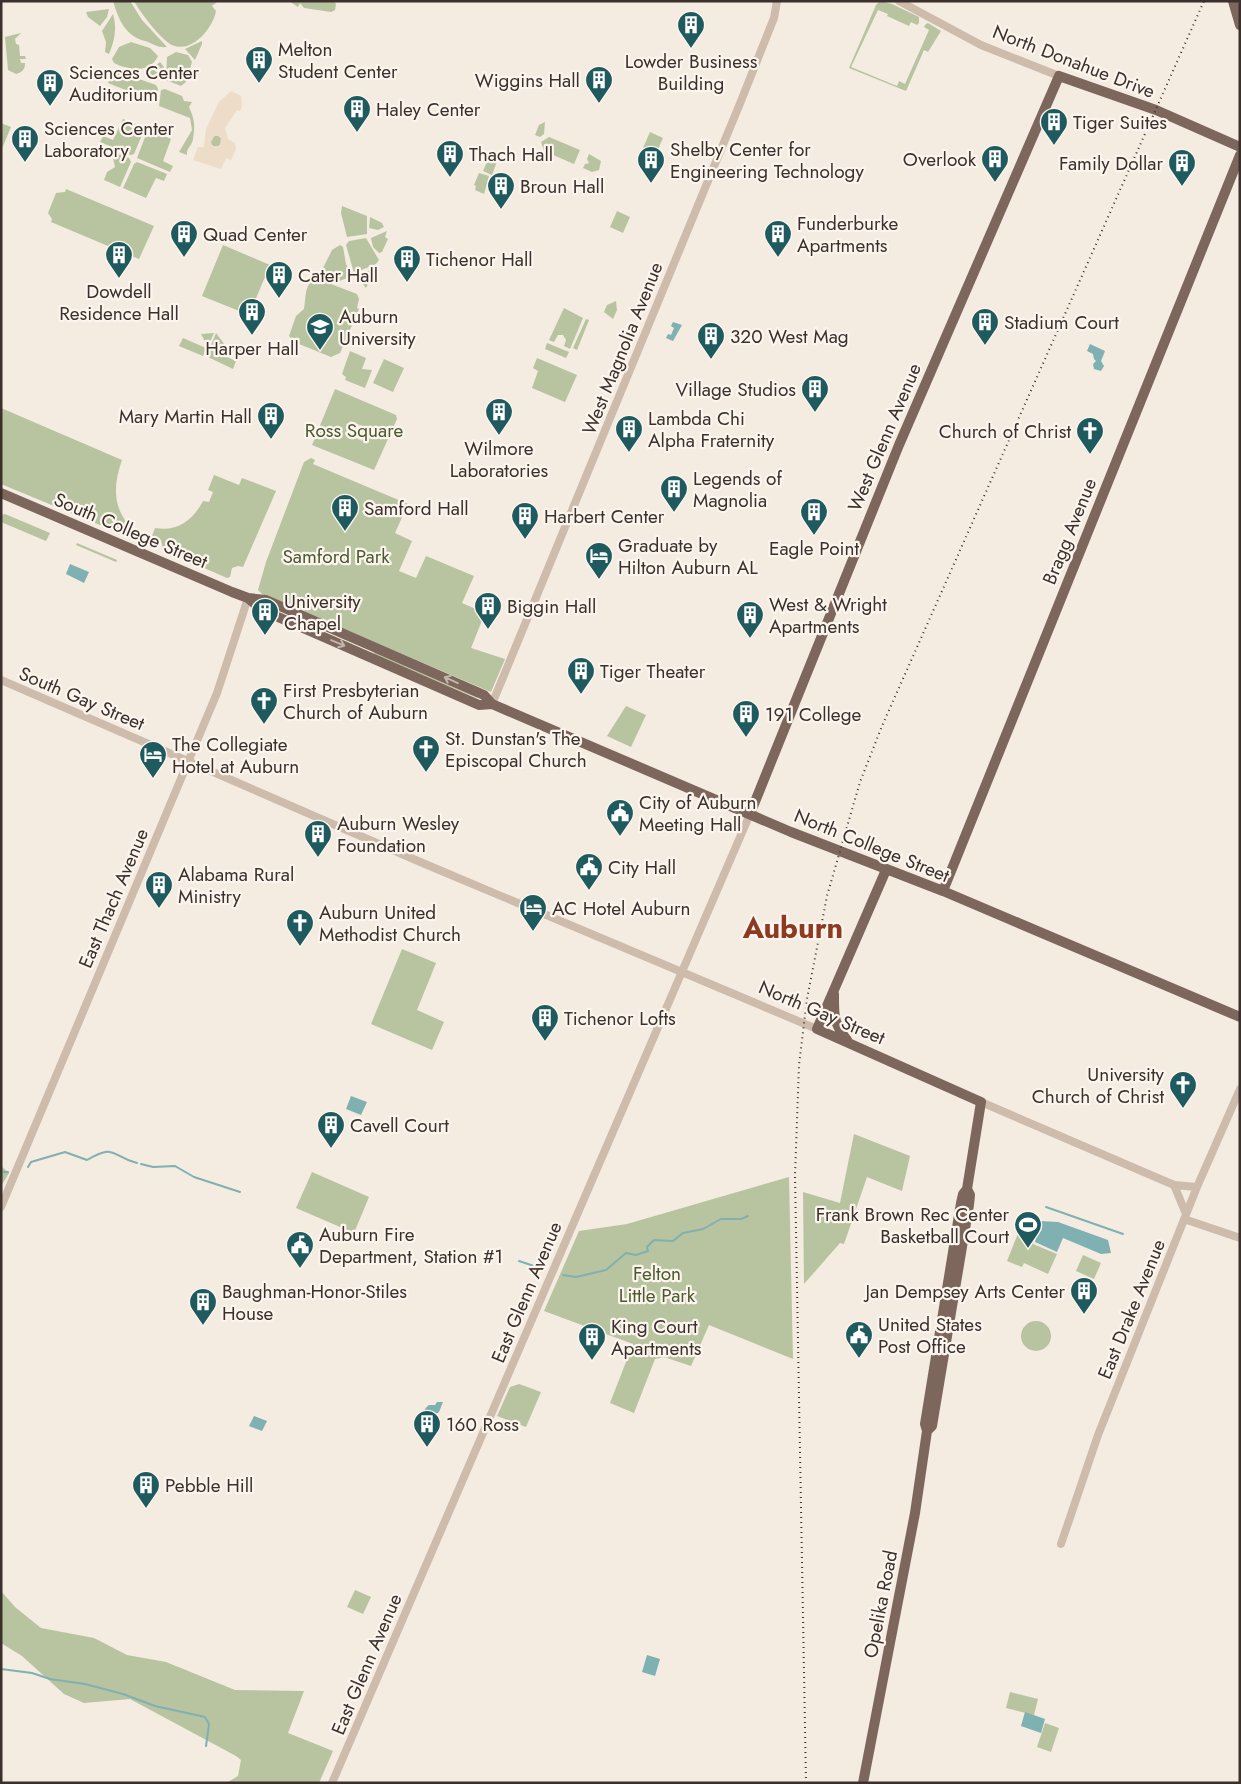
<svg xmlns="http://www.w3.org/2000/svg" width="1241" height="1784" font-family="Jost,sans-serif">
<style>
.green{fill:#b8c4a0}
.plaza{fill:#ecdcc8;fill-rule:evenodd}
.water{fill:#7fb0b2}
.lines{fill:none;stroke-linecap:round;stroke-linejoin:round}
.stream{stroke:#7fb0b2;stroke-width:2}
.minor{stroke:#cdbbac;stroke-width:8}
.major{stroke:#7d675c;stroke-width:10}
.rail{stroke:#3b302b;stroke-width:2;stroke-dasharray:1 4;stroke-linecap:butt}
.oneway{stroke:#c2b5ac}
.labels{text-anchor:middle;stroke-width:4.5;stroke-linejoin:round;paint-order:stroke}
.poi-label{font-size:19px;fill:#3b302b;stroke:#fbf5ee;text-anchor:start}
.street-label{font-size:19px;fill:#3b302b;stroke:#fbf5ee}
.park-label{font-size:19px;fill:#4a5a2e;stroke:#fbf5ee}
.town-label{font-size:29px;font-weight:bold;fill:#8c3b22;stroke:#fbf5ee}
</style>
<rect width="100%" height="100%" fill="#f4ebe1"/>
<path class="green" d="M113 1H130L142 20 167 47C157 48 152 43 145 41 126 36 119 21 113 1Z
M134 1H216L217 2 212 6 216 11C213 28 192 54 172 45 162 41 139 11 134 1Z
M289 1H334L336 4 335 10 331 12 304 8 300 3 298 7Z
M880 1 892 4 919 17V23L917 25 911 22 909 26 887 16 888 14 878 10 851 67 897 86 899 81 905 84 929 30 924 27 926 24 928 23 941 31 928 52 924 50 906 91 849 68 876 5Z
M109 9 107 17 100 26 88 17 86 12Z
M113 14C117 28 115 40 109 54L105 52 106 42 102 31Z
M21 33 15 39 16 44 19 45 20 56H25L26 59H20L21 63H25C25 70 22 72 16 74L8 70 5 37Z
M202 41V44L195 60 185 49Z
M131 42 150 48 158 56C150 75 126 69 114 63L112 59 119 47Z
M176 52 188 55 192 62 186 82 181 86 166 80 167 57Z
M160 62 164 67 163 80 145 74Z
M118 72 131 76 132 79 137 81 139 79 156 85 158 89 156 102 108 83 113 73Z
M165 89 182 96 184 101 192 102 189 107C195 120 195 126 193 139 192 146 186 148 187 155L179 152 192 130 190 118 159 106 161 90Z
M123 119 145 128 134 154 131 155 100 142 103 136 113 140Z
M545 122 544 134 540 137 535 135 539 125Z
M1 123 11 127 1 151Z
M148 129 171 139 163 161 173 166 170 172 137 158Z
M650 132 663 138 656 154 643 148Z
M210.5 141a5.5 5.5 0 1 1 11 0a5.5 5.5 0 1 1-11 0Z
M549 137 580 150 574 164 544 151 541 142Z
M115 153 129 158 131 162 120 187 104 180 107 172 115 167 113 158Z
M589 154 601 161 599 170 592 172 583 168 585 164 589 163 587 159Z
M490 155 498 159 492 175 483 171Z
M137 162 167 174 164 181 156 178 146 198 123 188 134 164Z
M479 173 489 176 484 194 475 190 476 186 474 185Z
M66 189 154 226 139 259 51 222 52 219 48 213 56 193 65 192Z
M342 206 367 216V234L347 237 341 213Z
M617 211 630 217 623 233 610 227Z
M370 217 382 223 384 227 378 230 369 228Z
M387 231 385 237 388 239 382 252 379 253 373 247 371 238Z
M366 238 379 260 376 264 354 273 346 245 349 241Z
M223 245 270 265 249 315 202 296Z
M340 245 343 247 346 264 352 276 337 282 320 274 332 250Z
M371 269 374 272 366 288 357 277Z
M315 278 357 294 359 299 357 308 359 309 340 353 331 357 294 342 289 336 296 316 304 309C306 299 304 285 315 278Z
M616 301 617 310 613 319 604 312 607 305Z
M564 308 583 318 570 349 564 346 566 340 563 335H558L554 342 549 340Z
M586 319 589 320 577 350 573 348Z
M214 333 209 344 207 345 201 334Z
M216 333 225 345V346L213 347 211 345Z
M183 338 206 348 203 356 179 346Z
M547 343 569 352 566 358 545 349Z
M244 344 238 358H237L230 346Z
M211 350 236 361 233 369 208 357Z
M350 351 366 358 362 369 372 370 365 388 345 380 346 377 342 374Z
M537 358 577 375 565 402 532 388 538 371 533 368Z
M384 359 404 368 393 392 373 383Z
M335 389 396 415 397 419 374 470 312 445Z
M1 408 122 460C113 485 112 510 133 529L124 535 1 484Z
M311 458 315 460 313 464 408 504 395 533 412 541 399 571 416 578 426 556 474 576 462 603 485 613 471 648 505 659 491 692 262 594 258 590 266 562 304 462Z
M214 475 239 485 242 478 276 491 243 567 238 566 232 568 230 577 227 578 163 550 161 540 152 536 155 528C178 532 193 520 203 501L209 502 213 492 208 490Z
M5 514 50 533 46 541 1 522V515Z
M77 543 117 560 116 562 76 545Z
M376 652 478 696 477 698 373 654Z
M626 706 646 715 631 747 607 736Z
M402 949 436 963 417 1010 444 1022 432 1050 371 1024Z
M854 1134 910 1156 902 1191 867 1177 844 1244 840 1243 804 1284 803 1192 840 1203Z
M1 1166 9 1173 1 1186Z
M312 1172 369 1197 354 1233 296 1208Z
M789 1177 793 1359 709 1325 691 1366 664 1357 655 1359 634 1413 610 1403 633 1344 544 1311 579 1231 627 1224Z
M1019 1231 1035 1238 1033 1244 1057 1254 1048 1274 1024 1263 1022 1267 1007 1261Z
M1083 1255 1101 1263 1094 1279 1076 1271Z
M1021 1336a15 15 0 1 1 30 0a15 15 0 1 1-30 0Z
M519 1384 541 1392 526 1427 497 1416 510 1387Z
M355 1590 371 1597 363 1614 347 1607Z
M1 1591 15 1607 41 1628 94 1638 127 1655 166 1662 235 1690 304 1691 288 1733 333 1751 319 1783 228 1782 238 1776 241 1760 236 1756 130 1699 84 1703 64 1694 22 1656 1 1643Z
M1010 1692 1038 1699 1034 1715 1006 1708Z
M1045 1723 1059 1728 1051 1752 1037 1747Z"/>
<path class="plaza" d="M231 91 241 96 242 106 240 111 237 110 225 128 228 139 235 143 236 149 231 160 226 158 221 169 193 160 198 147H204L206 129 219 102ZM215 135H218L221 138 220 144 216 148 212 146 211 142Z
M350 421 368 428 362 441 345 434Z"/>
<path class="water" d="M673 322 682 325 673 341 666 338 668 334 671 335 674 328 671 326Z
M1090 344 1105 351 1101 361 1104 366 1101 371 1094 369 1093 364 1096 361 1094 359 1093 354 1087 351Z
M70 564 89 572 84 583 66 574Z
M351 1096 367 1102 361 1115 346 1109Z
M1040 1221 1058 1222 1108 1240 1111 1253 1101 1254 1063 1238 1057 1252 1035 1242 1036 1237 1032 1233Z
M437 1402H443L439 1412 432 1417 431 1425 423 1428C419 1421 423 1409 429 1405H435Z
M254 1416 267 1421 262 1431 249 1426Z
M647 1655 660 1659 655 1676 642 1672Z
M1025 1712 1045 1719 1041 1733 1021 1726Z"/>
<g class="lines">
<path class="stream" d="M141 1164 153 1167 175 1166 194 1177 240 1192
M28 1167 31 1162 65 1152 87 1160C116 1143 110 1156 137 1163
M1 1172H8
M1046 1207 1123 1234
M519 1261 540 1268
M563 1275 576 1277 606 1270 626 1253 636 1255 648 1251 647 1247 654 1240 673 1241 683 1233 703 1229 721 1219H741L748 1216
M1 1669 32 1673 50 1679 85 1684 123 1694 155 1706 205 1717 209 1724 206 1746"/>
<path class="minor" d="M899 1 981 45 1059 76
M1 680 425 864 817 1029
M492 704 741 101 774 18 777 1
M981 1102 1174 1185 1197 1187
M1174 1185 1186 1214
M1 1207 217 693 248 598
M1184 1219 1240 1238
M1061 1544 1098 1435 1197 1187 1240 1089
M332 1783 750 814"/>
<path class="major" d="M1233 1 1240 25
M1 493 232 592 248 598 266 600 484 695 492 704
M248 598 262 610 479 705 492 704 791 832 943 891 1240 1017
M750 814 899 445 1059 76 1156 110 1240 147
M943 891 1240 155
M834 994C834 1015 833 1023 847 1040
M927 1431 932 1426 969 1205 970 1195 967 1189
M863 1783 915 1513 927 1431 925 1424 961 1203 963 1194 967 1189 981 1102 817 1029 886 870"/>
<path class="rail" d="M806 1783 795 1176 799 1065 807 999 827 896 860 782 882 726 1204 1"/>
</g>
<defs><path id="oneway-shaft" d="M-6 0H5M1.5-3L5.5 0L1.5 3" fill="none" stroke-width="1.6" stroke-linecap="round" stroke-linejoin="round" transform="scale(1.25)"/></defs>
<g class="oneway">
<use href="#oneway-shaft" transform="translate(338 643) rotate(23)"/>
<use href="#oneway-shaft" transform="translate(451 680) rotate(-156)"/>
</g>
<defs>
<symbol id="building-pin" viewBox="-11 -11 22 30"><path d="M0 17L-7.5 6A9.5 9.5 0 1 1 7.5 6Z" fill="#1f5a5e" stroke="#fbf5ee"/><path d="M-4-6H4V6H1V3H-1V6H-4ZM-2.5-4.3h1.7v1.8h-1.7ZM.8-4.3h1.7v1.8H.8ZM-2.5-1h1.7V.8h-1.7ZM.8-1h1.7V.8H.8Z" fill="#fff"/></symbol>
<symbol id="university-pin" viewBox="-11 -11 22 30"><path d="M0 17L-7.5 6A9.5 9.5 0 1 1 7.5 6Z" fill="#1f5a5e" stroke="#fbf5ee"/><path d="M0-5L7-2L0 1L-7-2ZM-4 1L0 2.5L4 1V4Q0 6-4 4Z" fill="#fff"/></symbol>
<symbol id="church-pin" viewBox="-11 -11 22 30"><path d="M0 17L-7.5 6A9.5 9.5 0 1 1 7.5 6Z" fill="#1f5a5e" stroke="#fbf5ee"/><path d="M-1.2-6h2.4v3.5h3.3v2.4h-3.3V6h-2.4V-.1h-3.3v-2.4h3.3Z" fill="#fff"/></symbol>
<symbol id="hotel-pin" viewBox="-11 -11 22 30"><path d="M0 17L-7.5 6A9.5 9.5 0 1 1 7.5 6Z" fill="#1f5a5e" stroke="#fbf5ee"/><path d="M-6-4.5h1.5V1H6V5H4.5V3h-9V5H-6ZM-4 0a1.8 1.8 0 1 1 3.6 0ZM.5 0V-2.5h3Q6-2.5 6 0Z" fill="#fff"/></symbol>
<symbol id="civic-pin" viewBox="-11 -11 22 30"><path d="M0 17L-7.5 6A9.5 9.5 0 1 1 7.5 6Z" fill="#1f5a5e" stroke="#fbf5ee"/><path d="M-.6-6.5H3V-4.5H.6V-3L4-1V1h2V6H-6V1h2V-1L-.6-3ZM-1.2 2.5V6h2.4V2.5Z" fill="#fff"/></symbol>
<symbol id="stadium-pin" viewBox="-11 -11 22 30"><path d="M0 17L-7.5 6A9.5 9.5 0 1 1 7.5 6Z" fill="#1f5a5e" stroke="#fbf5ee"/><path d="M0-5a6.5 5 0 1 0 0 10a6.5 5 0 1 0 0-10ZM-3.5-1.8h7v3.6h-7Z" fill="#fff"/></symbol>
</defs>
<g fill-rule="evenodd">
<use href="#building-pin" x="675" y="9" width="32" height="43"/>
<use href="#building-pin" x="243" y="44" width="32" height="43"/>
<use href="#building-pin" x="583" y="64" width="32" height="43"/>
<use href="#building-pin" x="34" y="67" width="32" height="43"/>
<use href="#building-pin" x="341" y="93" width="32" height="43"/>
<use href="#building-pin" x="1038" y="106" width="32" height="43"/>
<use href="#building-pin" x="9" y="123" width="32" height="43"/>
<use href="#building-pin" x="434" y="138" width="32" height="43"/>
<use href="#building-pin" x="979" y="143" width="32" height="43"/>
<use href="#building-pin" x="635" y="144" width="32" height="43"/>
<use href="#building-pin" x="1166" y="147" width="32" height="43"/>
<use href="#building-pin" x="485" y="170" width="32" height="43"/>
<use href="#building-pin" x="168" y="218" width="32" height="43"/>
<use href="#building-pin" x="762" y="218" width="32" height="43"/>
<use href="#building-pin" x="103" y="239" width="32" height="43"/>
<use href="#building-pin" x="391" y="243" width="32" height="43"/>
<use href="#building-pin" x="263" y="259" width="32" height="43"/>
<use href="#building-pin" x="236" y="296" width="32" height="43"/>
<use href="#building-pin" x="969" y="306" width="32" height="43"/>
<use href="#university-pin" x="304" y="311" width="32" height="43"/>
<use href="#building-pin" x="695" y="320" width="32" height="43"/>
<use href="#building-pin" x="799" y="373" width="32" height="43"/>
<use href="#building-pin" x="483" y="396" width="32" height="43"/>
<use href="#building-pin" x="255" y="400" width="32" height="43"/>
<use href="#building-pin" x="613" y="413" width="32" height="43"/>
<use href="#church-pin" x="1074" y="415" width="32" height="43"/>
<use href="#building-pin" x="658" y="473" width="32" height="43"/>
<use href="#building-pin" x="329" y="492" width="32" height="43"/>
<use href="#building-pin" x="798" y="496" width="32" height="43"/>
<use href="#building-pin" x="509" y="500" width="32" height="43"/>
<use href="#hotel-pin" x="583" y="540" width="32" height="43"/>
<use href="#building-pin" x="472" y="590" width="32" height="43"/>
<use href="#building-pin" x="249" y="596" width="32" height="43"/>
<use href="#building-pin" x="734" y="599" width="32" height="43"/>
<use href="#building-pin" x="565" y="655" width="32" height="43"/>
<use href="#church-pin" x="248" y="685" width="32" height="43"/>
<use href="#building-pin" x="730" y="698" width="32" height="43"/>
<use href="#church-pin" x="410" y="733" width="32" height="43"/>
<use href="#hotel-pin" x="137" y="739" width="32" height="43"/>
<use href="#civic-pin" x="604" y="797" width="32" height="43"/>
<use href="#building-pin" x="302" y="818" width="32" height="43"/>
<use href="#civic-pin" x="573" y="851" width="32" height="43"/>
<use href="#building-pin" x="143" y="869" width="32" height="43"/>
<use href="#hotel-pin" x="517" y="892" width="32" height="43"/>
<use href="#church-pin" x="284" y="907" width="32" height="43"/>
<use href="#building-pin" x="529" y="1002" width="32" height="43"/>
<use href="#church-pin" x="1167" y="1069" width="32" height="43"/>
<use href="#building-pin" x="315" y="1109" width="32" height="43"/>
<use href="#stadium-pin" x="1012" y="1209" width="32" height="43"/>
<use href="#civic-pin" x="284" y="1229" width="32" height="43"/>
<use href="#building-pin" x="1068" y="1275" width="32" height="43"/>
<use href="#building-pin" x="187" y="1286" width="32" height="43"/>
<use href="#civic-pin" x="843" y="1319" width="32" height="43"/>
<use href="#building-pin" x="576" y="1321" width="32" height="43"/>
<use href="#building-pin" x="411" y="1408" width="32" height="43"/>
<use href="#building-pin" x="130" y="1469" width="32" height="43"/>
</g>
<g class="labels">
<g class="poi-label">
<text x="278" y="56">Melton<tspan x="278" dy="22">Student Center</tspan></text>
<text x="691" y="68" text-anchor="middle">Lowder Business<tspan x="691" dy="22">Building</tspan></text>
<text x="69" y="79">Sciences Center<tspan x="69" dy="22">Auditorium</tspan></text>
<text x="580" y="87" text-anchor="end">Wiggins Hall</text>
<text x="376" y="116">Haley Center</text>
<text x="1073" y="129">Tiger Suites</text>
<text x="44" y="135">Sciences Center<tspan x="44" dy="22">Laboratory</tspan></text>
<text x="670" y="156">Shelby Center for<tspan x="670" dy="22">Engineering Technology</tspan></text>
<text x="469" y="161">Thach Hall</text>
<text x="976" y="166" text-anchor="end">Overlook</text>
<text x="1163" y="170" text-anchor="end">Family Dollar</text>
<text x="520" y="193">Broun Hall</text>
<text x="797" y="230">Funderburke<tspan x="797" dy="22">Apartments</tspan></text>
<text x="203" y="241">Quad Center</text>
<text x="426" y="266">Tichenor Hall</text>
<text x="298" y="282">Cater Hall</text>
<text x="119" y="298" text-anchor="middle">Dowdell<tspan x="119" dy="22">Residence Hall</tspan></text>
<text x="339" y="323">Auburn<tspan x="339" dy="22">University</tspan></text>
<text x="1004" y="329">Stadium Court</text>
<text x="730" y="343">320 West Mag</text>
<text x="252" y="355" text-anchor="middle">Harper Hall</text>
<text x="796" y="396" text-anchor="end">Village Studios</text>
<text x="252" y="423" text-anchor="end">Mary Martin Hall</text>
<text x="648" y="425">Lambda Chi<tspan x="648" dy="22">Alpha Fraternity</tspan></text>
<text x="1071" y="438" text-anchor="end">Church of Christ</text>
<text x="499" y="455" text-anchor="middle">Wilmore<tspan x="499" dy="22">Laboratories</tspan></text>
<text x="693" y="485">Legends of<tspan x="693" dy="22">Magnolia</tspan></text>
<text x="364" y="515">Samford Hall</text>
<text x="544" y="523">Harbert Center</text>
<text x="618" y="552">Graduate by<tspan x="618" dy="22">Hilton Auburn AL</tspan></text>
<text x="814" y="555" text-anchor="middle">Eagle Point</text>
<text x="284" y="608">University<tspan x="284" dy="22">Chapel</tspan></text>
<text x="769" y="611">West &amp; Wright<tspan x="769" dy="22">Apartments</tspan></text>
<text x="507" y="613">Biggin Hall</text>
<text x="600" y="678">Tiger Theater</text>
<text x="283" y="697">First Presbyterian<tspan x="283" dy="22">Church of Auburn</tspan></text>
<text x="765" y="721">191 College</text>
<text x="445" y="745">St. Dunstan's The<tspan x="445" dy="22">Episcopal Church</tspan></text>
<text x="172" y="751">The Collegiate<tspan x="172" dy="22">Hotel at Auburn</tspan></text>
<text x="639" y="809">City of Auburn<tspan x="639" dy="22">Meeting Hall</tspan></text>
<text x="337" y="830">Auburn Wesley<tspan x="337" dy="22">Foundation</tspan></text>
<text x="608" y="874">City Hall</text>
<text x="178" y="881">Alabama Rural<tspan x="178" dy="22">Ministry</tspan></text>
<text x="552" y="915">AC Hotel Auburn</text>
<text x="319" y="919">Auburn United<tspan x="319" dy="22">Methodist Church</tspan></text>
<text x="564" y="1025">Tichenor Lofts</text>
<text x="1164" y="1081" text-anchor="end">University<tspan x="1164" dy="22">Church of Christ</tspan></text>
<text x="350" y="1132">Cavell Court</text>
<text x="1009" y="1221" text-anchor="end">Frank Brown Rec Center<tspan x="1009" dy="22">Basketball Court</tspan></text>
<text x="319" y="1241">Auburn Fire<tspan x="319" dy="22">Department, Station #1</tspan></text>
<text x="222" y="1298">Baughman-Honor-Stiles<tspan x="222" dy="22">House</tspan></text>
<text x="1065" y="1298" text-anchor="end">Jan Dempsey Arts Center</text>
<text x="878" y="1331">United States<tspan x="878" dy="22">Post Office</tspan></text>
<text x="611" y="1333">King Court<tspan x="611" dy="22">Apartments</tspan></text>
<text x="446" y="1431">160 Ross</text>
<text x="165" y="1492">Pebble Hill</text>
</g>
<g class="street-label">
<text transform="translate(1074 61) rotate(21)" y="7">North Donahue Drive</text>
<text transform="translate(622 348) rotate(-68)" y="7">West Magnolia Avenue</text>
<text transform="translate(884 437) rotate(-67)" y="7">West Glenn Avenue</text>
<text transform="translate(131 530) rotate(23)" y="7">South College Street</text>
<text transform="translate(1069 531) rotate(-68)" y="7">Bragg Avenue</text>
<text transform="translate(82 698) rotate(23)" y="7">South Gay Street</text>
<text transform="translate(872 845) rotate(22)" y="7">North College Street</text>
<text transform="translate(113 898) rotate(-67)" y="7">East Thach Avenue</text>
<text transform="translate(822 1012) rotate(23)" y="7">North Gay Street</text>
<text transform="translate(526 1292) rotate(-67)" y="7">East Glenn Avenue</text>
<text transform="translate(1131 1309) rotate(-68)" y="7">East Drake Avenue</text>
<text transform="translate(880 1604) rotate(-79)" y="7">Opelika Road</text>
<text transform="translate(366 1664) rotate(-67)" y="7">East Glenn Avenue</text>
</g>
<g class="park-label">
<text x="354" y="437">Ross Square</text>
<text x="336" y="563">Samford Park</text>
<text x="657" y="1280">Felton<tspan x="657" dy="22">Little Park</tspan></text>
</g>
<g class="town-label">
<text x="793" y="938">Auburn</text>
</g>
</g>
<rect width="1241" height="1784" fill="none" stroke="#3b302b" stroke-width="5"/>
</svg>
